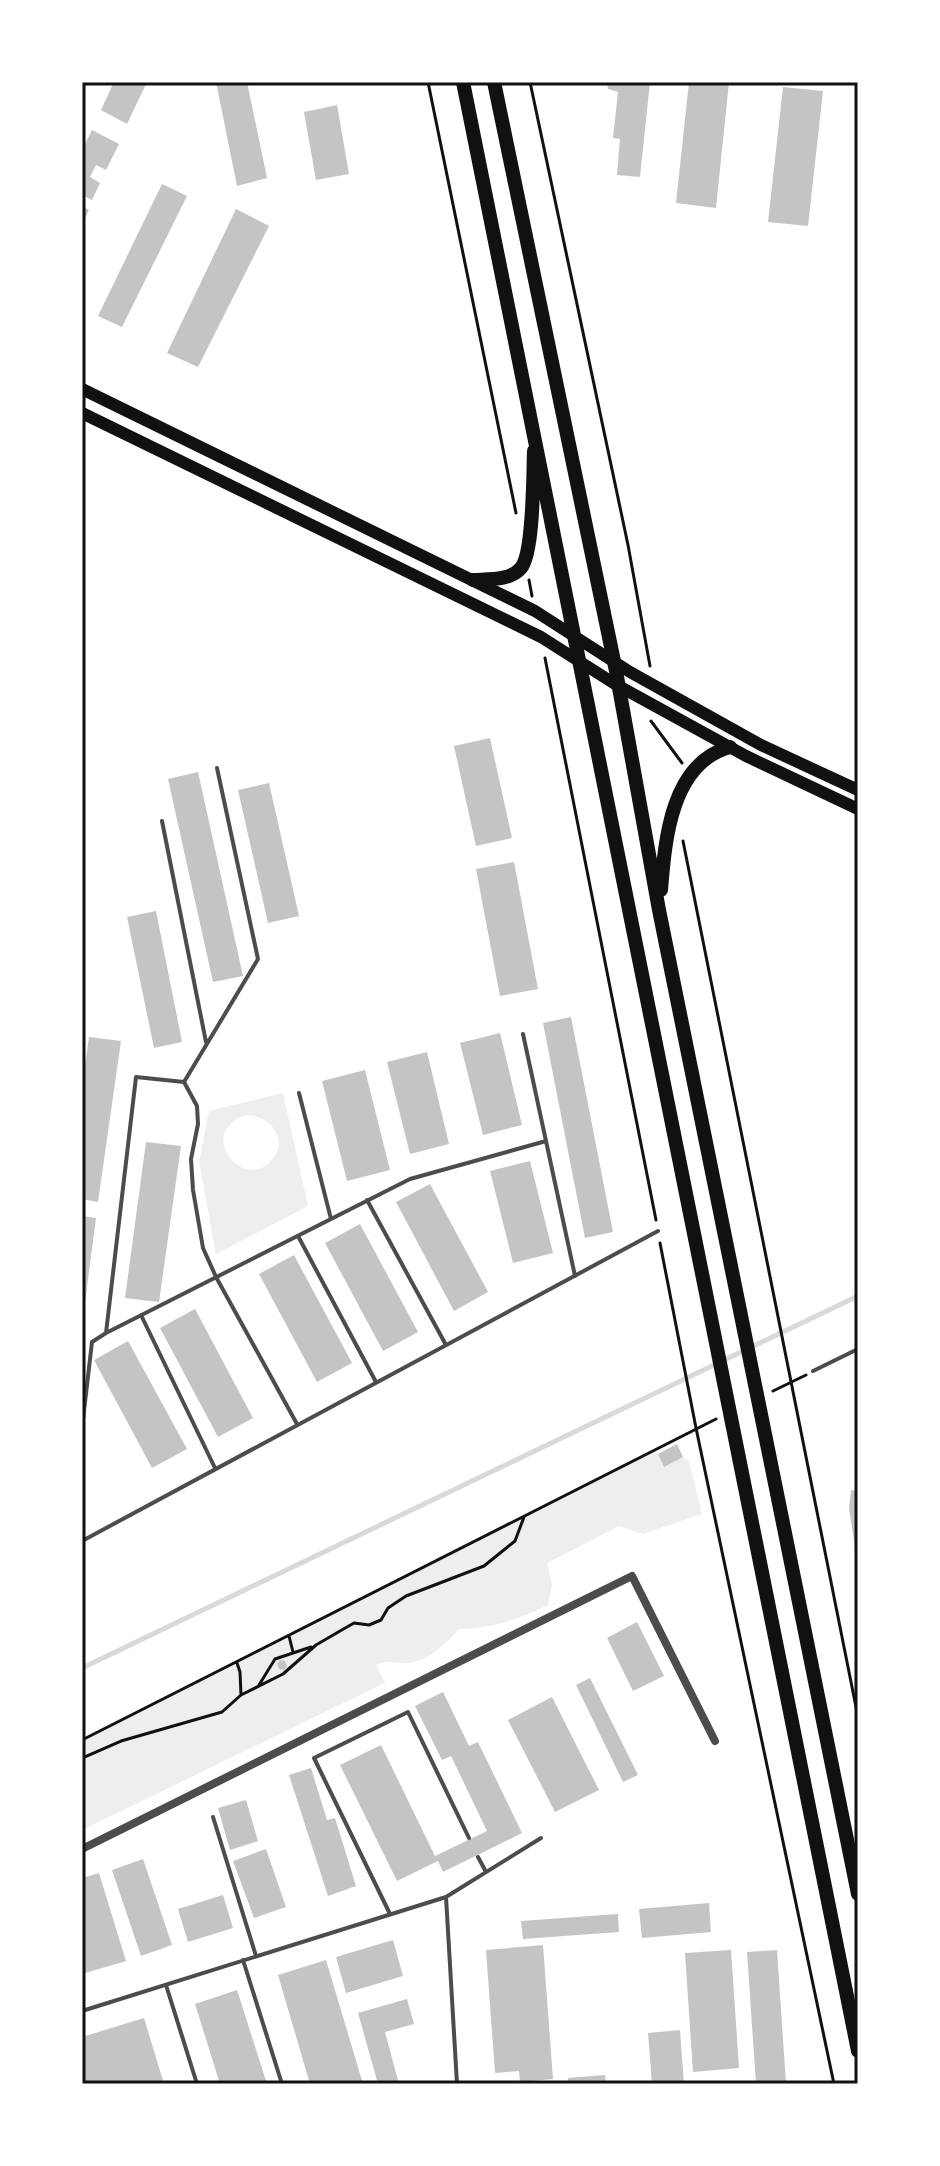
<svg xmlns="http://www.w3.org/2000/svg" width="940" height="2166" font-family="Jost,sans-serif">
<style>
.green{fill:#eee;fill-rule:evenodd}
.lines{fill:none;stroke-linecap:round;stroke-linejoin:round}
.stream{stroke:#d9d9d9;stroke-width:5}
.building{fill:#c4c4c4}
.path{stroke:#111;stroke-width:3}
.service{stroke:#4c4c4c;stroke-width:4}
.minor{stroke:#4c4c4c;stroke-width:8}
.secondary{stroke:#111;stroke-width:12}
.primary{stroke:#111;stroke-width:14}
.neatline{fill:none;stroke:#111;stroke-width:3}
</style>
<rect width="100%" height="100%" fill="#fff"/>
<path class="green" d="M283 1093 308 1206 216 1254 199 1162 209 1111ZM246 1115C268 1115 288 1136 274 1157 248 1197 192 1133 246 1115Z
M655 1449 664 1466 683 1457 689 1461 702 1514 643 1534 619 1526 547 1563 552 1584 548 1605C517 1620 494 1628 459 1629 445 1644 430 1660 409 1663 395 1665 392 1658 376 1665L385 1683 82 1830V1740Z"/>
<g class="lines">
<path class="stream" d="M82 1668 858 1296"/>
</g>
<path class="building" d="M114 82H147L127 124 101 110Z
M216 82H247L267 178 237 186Z
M607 82H650L640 177 617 175 620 139 613 138 618 92 608 89Z
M689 82H729L716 208 676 203Z
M783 87 823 91 808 226 768 222Z
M337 105 349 174 316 180 304 112Z
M92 130 119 144 106 170 96 165 90 177 100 183 92 200 82 195V150Z
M162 184 187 196 122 327 98 316Z
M82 206 89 210 82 224Z
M236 209 269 226 198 367 167 353Z
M490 738 512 838 476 846 454 746Z
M198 772 243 976 213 982 168 779Z
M269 783 299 916 268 923 238 790Z
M514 862 538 989 500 996 476 869Z
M156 911 182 1042 154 1048 127 917Z
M571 1017 613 1232 585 1238 543 1023Z
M500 1033 522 1125 483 1135 460 1043Z
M89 1037 121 1041 98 1202 82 1199V1088Z
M427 1052 449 1144 410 1154 387 1062Z
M365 1070 390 1170 347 1181 322 1081Z
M146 1142 181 1146 159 1302 125 1298Z
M530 1161 553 1253 513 1263 490 1171Z
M430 1184 488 1292 454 1311 396 1202Z
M82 1216 96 1218 84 1310H82Z
M360 1224 418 1332 383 1351 325 1243Z
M294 1255 352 1363 317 1382 259 1274Z
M195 1309 253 1418 218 1437 160 1328Z
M128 1341 187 1449 152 1468 94 1360Z
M677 1444 683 1457 664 1467 658 1454Z
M851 1490 858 1491V1567L849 1508Z
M637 1622 664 1676 633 1691 607 1638Z
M280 1660 285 1661 287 1666 284 1670 279 1669 277 1664Z
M590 1678 638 1775 623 1782 576 1685Z
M443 1692 469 1746 478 1742 522 1833 443 1872 438 1861 397 1881 340 1765 381 1745 435 1856 487 1831 451 1756 442 1760 415 1706Z
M552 1697 599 1790 555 1812 508 1720Z
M311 1768 327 1820 335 1818 356 1886 328 1896 289 1775Z
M246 1800 258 1841 230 1850 218 1808Z
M266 1849 286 1907 254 1918 233 1861Z
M143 1859 172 1945 141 1956 112 1870Z
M99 1873 126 1961 82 1974V1878Z
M223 1895 233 1928 188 1942 178 1909Z
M709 1903 711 1932 642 1938 639 1909Z
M618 1914 619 1932 523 1939 521 1921Z
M393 1940 403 1976 346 1993 336 1957Z
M543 1945 553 2079 520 2082 519 2071 495 2073 486 1950Z
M731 1950 739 2068 693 2072 685 1953Z
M777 1950 786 2084H756L747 1952Z
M326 1960 363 2084H310L278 1975Z
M237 1990 267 2084H220L195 2004Z
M407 1999 414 2024 385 2032 399 2084H378L358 2013Z
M144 2018 164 2084H82V2037Z
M680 2030 684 2084H652L648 2033Z
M605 2075 606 2084H568V2078Z"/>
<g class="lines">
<path class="path" d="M428 82 516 513
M530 82 628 545 650 666
M529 580 532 596
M545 658 656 1220
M651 721 682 763
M683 841 858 1717
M660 1243 696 1428 834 2084
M773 1391 806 1375
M289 1636 293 1652
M237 1663 240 1672 241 1695
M259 1685 275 1659 311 1647
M82 1740 716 1419
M82 1758 121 1741 222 1712 241 1695 283 1674 316 1645 340 1631 354 1623 369 1625 381 1620 388 1608 406 1596 484 1566 515 1541 524 1517"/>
<path class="service" d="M217 768 258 959 184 1082 136 1077 106 1333 410 1179 546 1141
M162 821 206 1042
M523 1034 575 1276
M184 1082 197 1106 198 1124 191 1159 193 1190 203 1248 216 1277 297 1424
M299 1093 331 1219
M367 1200 446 1345
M298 1236 376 1382
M141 1315 215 1468
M813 1371 858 1349
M82 1428 92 1342 106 1333
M82 1541 658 1231
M213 1817 256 1956
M478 1857 486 1872
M446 1897 457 2084
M390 1914 314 1758 408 1712 469 1838
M243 1960 282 2084
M166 1985 197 2084
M82 2011 446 1897 541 1838"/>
<path class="minor" d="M82 1849 632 1576 715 1741"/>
<path class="secondary" d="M82 389 535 611 630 672 761 745 858 790
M82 413 541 637 615 684 746 756 858 809"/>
<path class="primary" d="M463 82C598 738 726 1395 858 2051
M494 82 616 671 659 910 858 1894
M473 580C488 579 510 581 521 568 534 552 533 475 534 451
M661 890C665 840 671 763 730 747"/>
</g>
<rect width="940" height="2166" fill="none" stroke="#ffffff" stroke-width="168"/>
<rect x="84" y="84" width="772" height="1998" class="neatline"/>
</svg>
